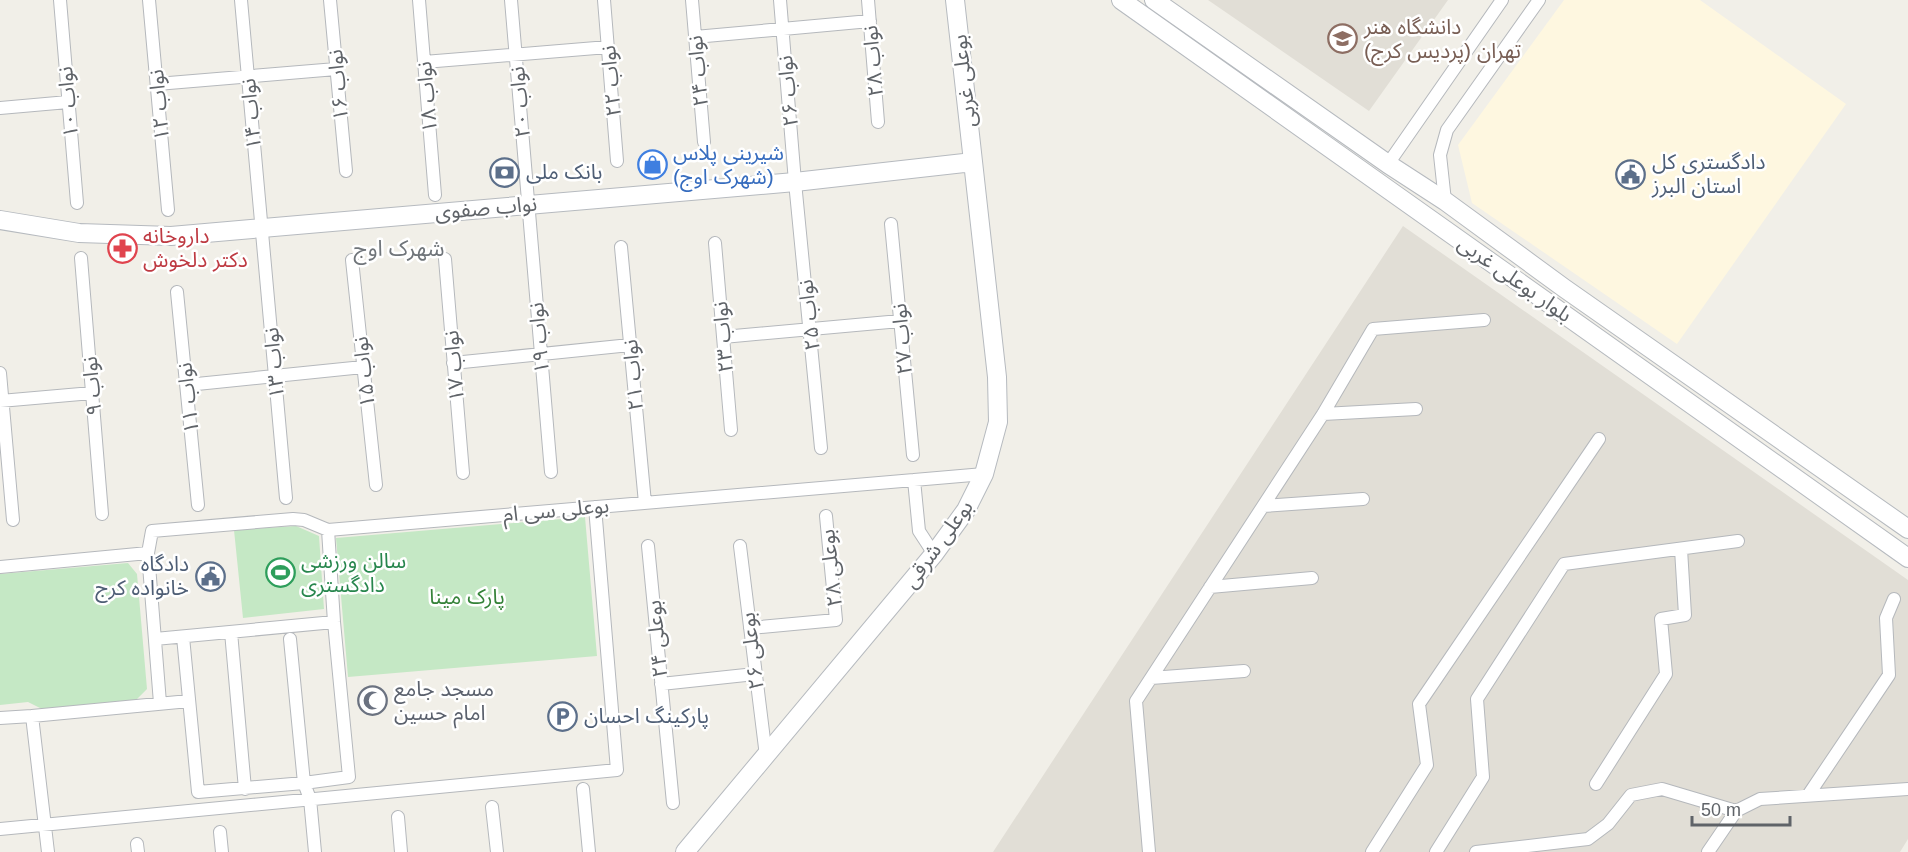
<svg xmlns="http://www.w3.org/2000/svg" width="1908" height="852" font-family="Helvetica,'Noto Sans Arabic',sans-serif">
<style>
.commercial{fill:#fef7e0}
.education{fill:#e1ded6}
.green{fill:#c5e8c5}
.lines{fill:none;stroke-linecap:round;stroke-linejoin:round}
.street-casing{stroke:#b5b8bc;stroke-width:14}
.secondary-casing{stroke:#b6babf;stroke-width:20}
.street{stroke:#fff;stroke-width:12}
.secondary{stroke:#fff;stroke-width:18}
.labels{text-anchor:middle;stroke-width:5;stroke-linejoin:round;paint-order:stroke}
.education-label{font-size:21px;fill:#785e54;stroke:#fff;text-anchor:start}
.street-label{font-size:21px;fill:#5f6368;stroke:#fff}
.shop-label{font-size:21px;fill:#366cbe;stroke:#fff;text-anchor:start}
.service-label{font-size:21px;fill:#4e5e75;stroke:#fff;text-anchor:start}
.health-label{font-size:21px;fill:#be3a42;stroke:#fff;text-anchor:start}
.leisure-label{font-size:21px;fill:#27864d;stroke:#fff;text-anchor:start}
.park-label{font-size:21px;fill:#348238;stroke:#fff}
.worship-label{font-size:21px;fill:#5b616d;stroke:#fff;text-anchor:start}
.neighbourhood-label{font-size:22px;fill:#70757a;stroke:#fff}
</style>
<rect width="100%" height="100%" fill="#f1efe8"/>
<path class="commercial" d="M1564 0H1700L1846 104 1677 344 1472 203 1458 145Z"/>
<path class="education" d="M1208 0H1448L1369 111Z
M1403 226 1908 580V839L1900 852H993Z"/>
<path class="green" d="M585 517 597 656 348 677 336 538Z
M296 526 319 536 324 609 243 618 234 530Z
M128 563 137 574 147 689 136 700 46 711 28 702 0 705V574Z"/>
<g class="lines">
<defs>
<path id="street" d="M60 0 77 203
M149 0 168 210
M241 0 286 498
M330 0 346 171
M419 0 435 195
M511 0 551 472
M604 0 617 161
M692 0 704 142
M780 0 795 182 821 448
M868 0 878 122
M695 37 870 21
M424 62 608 47
M157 84 336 69
M0 108 68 102
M1388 164 1502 0
M1445 201 1440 155 1447 130 1539 0
M891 224 913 455
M715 243 731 430
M621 247 645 503
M81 258 102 514
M445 259 463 473
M352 260 376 485
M177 292 198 505
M723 337 900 321
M453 363 630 345
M0 373 13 520
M187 385 363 367
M0 401 92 393
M1323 414 1416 409
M914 480 919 531 934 554
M1263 506 1363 499
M648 546 673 803
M740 546 766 756
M0 567 148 553
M1210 587 1312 578
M750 628 836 620 826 516
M231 632 245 789
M183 637 198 792 304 783 310 799 315 852
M155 639 334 622
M290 639 304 783 349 777 334 622 328 530
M1151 678 1244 671
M661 684 755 674
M160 703 148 553 152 531 293 519 304 520 328 530 984 474
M32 716 48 852
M0 718 32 716 189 701
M1596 784 1666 674 1661 619 1685 615 1681 549
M583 789 589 852
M1809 794 1889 675 1886 618 1894 599
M492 807 497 852
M398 817 401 852
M0 829 617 770 595 507
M220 832 222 852
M137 844 138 852
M1149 852 1136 701 1323 414 1373 329 1484 320
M1372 852 1427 765 1419 704 1599 439
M1436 852 1483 777 1477 699 1564 564 1738 541
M1476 852 1588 839 1608 824 1631 795 1662 789 1736 811
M1708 852 1736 811 1760 799 1908 789"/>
<path id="secondary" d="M1121 0 1908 558
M1154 0 1388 164 1445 201 1564 288 1908 529
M0 220 79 233 171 236 795 182 973 162
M685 852 934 554 966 510 984 474 998 422 997 377 955 0"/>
</defs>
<use href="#street" class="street-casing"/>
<use href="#secondary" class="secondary-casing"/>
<use href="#street" class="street"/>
<use href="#secondary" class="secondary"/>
</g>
<defs>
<symbol id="university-ring" viewBox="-11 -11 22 22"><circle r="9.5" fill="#fff" stroke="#8d6e63" stroke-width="1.5"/><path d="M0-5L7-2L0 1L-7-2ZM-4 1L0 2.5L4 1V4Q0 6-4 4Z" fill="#8d6e63"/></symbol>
<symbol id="shop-ring" viewBox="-11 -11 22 22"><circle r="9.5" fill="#fff" stroke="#3f7fe0" stroke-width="1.5"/><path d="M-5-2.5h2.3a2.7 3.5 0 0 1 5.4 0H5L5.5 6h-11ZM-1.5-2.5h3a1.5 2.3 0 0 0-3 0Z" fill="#3f7fe0"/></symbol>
<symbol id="bank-ring" viewBox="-11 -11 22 22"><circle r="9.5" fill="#fff" stroke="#5c6f8a" stroke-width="1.5"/><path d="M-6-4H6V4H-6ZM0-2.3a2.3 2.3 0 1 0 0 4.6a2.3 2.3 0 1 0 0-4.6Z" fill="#5c6f8a"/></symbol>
<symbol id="civic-ring" viewBox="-11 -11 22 22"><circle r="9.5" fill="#fff" stroke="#5c6f8a" stroke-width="1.5"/><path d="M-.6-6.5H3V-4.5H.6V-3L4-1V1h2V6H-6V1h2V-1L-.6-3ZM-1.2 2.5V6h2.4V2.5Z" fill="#5c6f8a"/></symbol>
<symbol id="pharmacy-ring" viewBox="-11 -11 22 22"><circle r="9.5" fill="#fff" stroke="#e0444e" stroke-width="1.5"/><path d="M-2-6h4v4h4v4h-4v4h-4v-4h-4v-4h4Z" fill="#e0444e"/></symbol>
<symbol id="stadium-ring" viewBox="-11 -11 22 22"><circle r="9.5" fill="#fff" stroke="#2e9e5b" stroke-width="1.5"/><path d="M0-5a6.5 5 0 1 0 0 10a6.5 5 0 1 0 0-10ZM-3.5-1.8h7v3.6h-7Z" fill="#2e9e5b"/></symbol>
<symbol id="mosque-ring" viewBox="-11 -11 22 22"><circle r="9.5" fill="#fff" stroke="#6b7280" stroke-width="1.5"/><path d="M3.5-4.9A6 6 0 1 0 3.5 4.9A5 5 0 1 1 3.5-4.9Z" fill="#6b7280"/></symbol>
<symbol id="parking-ring" viewBox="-11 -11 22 22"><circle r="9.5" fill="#fff" stroke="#5c6f8a" stroke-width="1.5"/><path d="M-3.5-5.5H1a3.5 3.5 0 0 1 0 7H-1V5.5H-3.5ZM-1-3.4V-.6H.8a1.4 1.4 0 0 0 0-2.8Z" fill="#5c6f8a"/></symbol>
</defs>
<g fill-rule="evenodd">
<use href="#university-ring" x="1326" y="22" width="33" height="33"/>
<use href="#shop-ring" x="636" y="148" width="33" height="33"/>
<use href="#bank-ring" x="488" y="156" width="33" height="33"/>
<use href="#civic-ring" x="1614" y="158" width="33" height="33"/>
<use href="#pharmacy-ring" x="106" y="232" width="33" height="33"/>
<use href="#stadium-ring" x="264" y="556" width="33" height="33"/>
<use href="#civic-ring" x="194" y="560" width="33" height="33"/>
<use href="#mosque-ring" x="356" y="684" width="33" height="33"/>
<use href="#parking-ring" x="546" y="700" width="33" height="33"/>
</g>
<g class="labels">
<g class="education-label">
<text x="1364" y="34">دانشگاه هنر<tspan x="1364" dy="24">تهران (پردیس کرج)</tspan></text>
</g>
<g class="street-label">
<text transform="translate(873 61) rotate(-95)" y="7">نواب ۲۸</text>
<text transform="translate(698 71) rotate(-95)" y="7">نواب ۲۴</text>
<text transform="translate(611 81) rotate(-95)" y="7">نواب ۲۲</text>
<text transform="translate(964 81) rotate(-96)" y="7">بوعلی غربی</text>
<text transform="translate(338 85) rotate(-95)" y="7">نواب ۱۶</text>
<text transform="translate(788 91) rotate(-95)" y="7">نواب ۲۶</text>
<text transform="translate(427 97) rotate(-95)" y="7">نواب ۱۸</text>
<text transform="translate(68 102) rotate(-95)" y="7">نواب ۱۰</text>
<text transform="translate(520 102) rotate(-95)" y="7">نواب ۲۰</text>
<text transform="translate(159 105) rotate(-95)" y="7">نواب ۱۲</text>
<text transform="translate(251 114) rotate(-95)" y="7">نواب ۱۴</text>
<text transform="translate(486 208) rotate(-5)" y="7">نواب صفوی</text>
<text transform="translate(1515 279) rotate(35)" y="7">بلوار بوعلی غربی</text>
<text transform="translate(809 315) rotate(-96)" y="7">نواب ۲۵</text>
<text transform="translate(723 337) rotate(-95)" y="7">نواب ۲۳</text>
<text transform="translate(539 338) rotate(-95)" y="7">نواب ۱۹</text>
<text transform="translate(902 339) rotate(-95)" y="7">نواب ۲۷</text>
<text transform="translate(274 363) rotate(-95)" y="7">نواب ۱۳</text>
<text transform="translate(454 366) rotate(-95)" y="7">نواب ۱۷</text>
<text transform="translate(364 372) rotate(-96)" y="7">نواب ۱۵</text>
<text transform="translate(633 375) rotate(-95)" y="7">نواب ۲۱</text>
<text transform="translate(92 386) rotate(-95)" y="7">نواب ۹</text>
<text transform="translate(188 398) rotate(-96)" y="7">نواب ۱۱</text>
<text transform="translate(556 510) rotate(-5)" y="7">بوعلی سی ام</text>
<text transform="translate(938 544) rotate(-54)" y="7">بوعلی شرقی</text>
<text transform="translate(831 568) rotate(-96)" y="7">بوعلی ۲۸</text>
<text transform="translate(657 639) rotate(-95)" y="7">بوعلی ۲۴</text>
<text transform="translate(752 651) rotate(-97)" y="7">بوعلی ۲۶</text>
</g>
<g class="shop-label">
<text x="673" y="160">شیرینی پلاس<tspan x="673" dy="24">(شهرک اوج)</tspan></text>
</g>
<g class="service-label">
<text x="1652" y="169">دادگستری کل<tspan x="1652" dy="24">استان البرز</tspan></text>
<text x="526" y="179">بانک ملی</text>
<text x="189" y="571" text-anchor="end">دادگاه<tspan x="189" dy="24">خانواده کرج</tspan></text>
<text x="584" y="723">پارکینگ احسان</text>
</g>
<g class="health-label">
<text x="143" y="243">داروخانه<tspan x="143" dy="24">دکتر دلخوش</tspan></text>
</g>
<g class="leisure-label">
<text x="301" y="568">سالن ورزشی<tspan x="301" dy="24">دادگستری</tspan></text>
</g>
<g class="park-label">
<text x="467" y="604">پارک مینا</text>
</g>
<g class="worship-label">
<text x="394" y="696">مسجد جامع<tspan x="394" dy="24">امام حسین</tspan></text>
</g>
<g class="neighbourhood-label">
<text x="399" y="256">شهرک اوج</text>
</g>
</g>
<path d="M1692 816v9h98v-9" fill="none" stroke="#5f6368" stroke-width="3"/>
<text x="1701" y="816" font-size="18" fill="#5f6368" stroke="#ffffff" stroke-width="4.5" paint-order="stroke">50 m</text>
</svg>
